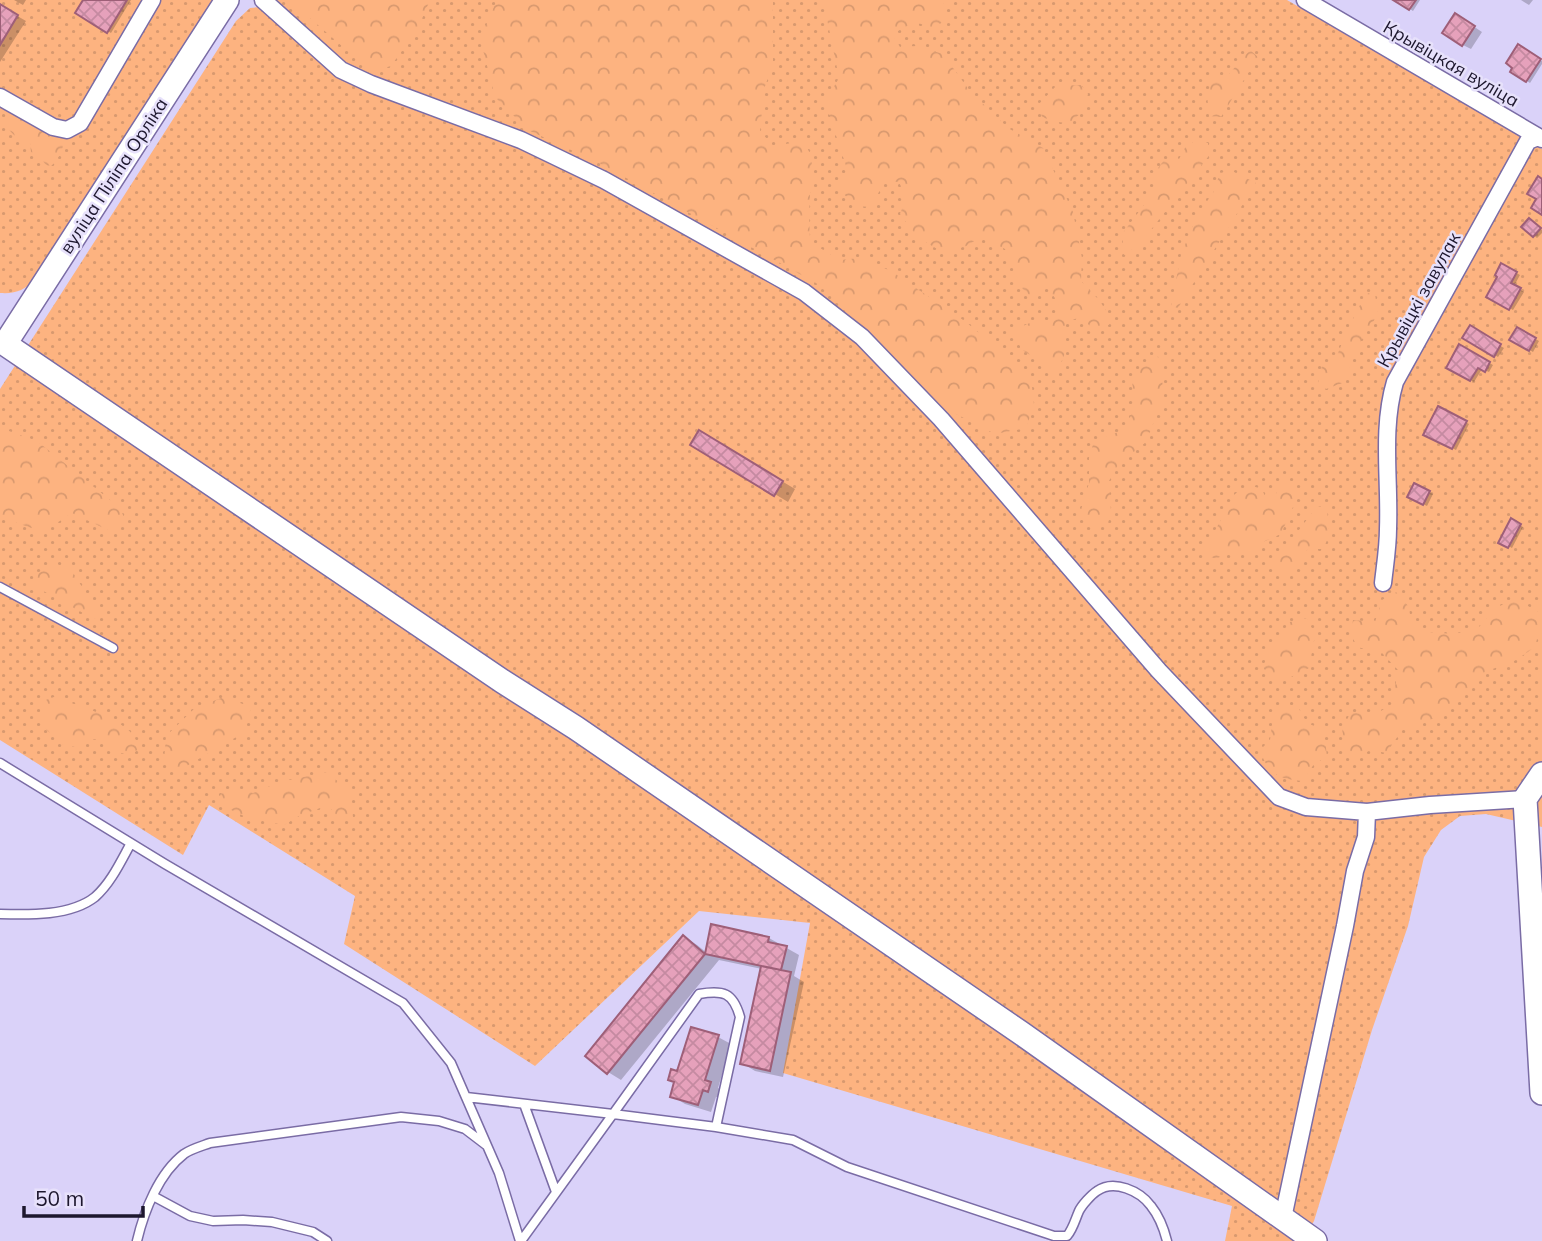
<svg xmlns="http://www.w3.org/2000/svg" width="1542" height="1241" font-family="Mulish,sans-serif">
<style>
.grass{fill:url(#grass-dots)}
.forest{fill:url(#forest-crowns)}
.shadow{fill:#0003}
.building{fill:url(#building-cross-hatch);stroke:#9e5f78;stroke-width:2}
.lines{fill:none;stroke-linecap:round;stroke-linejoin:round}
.lane-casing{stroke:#7a6ca5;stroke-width:11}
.street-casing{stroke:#7a6ca5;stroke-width:19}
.secondary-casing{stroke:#7a6ca5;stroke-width:26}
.lane{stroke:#fff;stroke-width:8}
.street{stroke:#fff;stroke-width:16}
.secondary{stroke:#fff;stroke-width:23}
.labels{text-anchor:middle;stroke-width:5;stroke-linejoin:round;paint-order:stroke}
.street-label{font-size:18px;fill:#1d172e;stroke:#e7e1fb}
</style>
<defs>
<pattern id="grass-dots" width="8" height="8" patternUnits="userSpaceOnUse" patternTransform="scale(1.75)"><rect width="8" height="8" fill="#fdb380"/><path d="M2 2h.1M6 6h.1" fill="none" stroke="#d8996f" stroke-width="1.8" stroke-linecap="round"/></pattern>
<pattern id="forest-crowns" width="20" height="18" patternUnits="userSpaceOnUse" patternTransform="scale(1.75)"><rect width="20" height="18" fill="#fdb380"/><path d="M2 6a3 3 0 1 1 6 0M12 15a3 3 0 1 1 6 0" fill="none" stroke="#d8996f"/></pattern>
<pattern id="building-cross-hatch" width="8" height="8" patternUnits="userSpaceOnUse" patternTransform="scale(1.75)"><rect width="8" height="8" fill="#e6a1bb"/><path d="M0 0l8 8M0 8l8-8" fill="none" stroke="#c58aa1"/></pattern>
</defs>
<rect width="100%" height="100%" fill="#dad2f9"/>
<path class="grass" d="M0 0H215L36 280C23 290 17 294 0 293Z
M268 0H1287L1542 149V827L1486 814 1460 816 1441 830 1424 857 1408 926 1372 1030 1314 1221 1302 1241H1225L1232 1206 783 1073 810 923 699 911 535 1066 344 944 355 896 209 805 183 855 0 740V389L236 21 250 8 270 6Z"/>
<path class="forest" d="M289 0H430L418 28 391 66 377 70 365 66Z
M497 0H773V64L764 89 760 131 773 146 804 141 812 158 809 213 810 242 840 260 860 258 891 271 966 322 1031 377 1034 405 1026 428 995 434 956 414 874 332 816 283 601 164 528 130 495 97 480 38Z
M820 0H943L946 20 933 28 915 22 892 34 900 47 917 46 943 54 969 90 1008 128 1043 148 1073 212 1082 258 1081 281 1099 300 1113 321 1098 334 1081 317 1066 322V350L1057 373 1021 349 1014 330 1032 322H1052L1059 304 1048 288 1029 295 1021 287 1005 249 981 237 966 246 944 253 917 237 900 214 906 198 899 182 884 181 872 207 854 206 839 188 847 169 825 102 839 78 825 9Z
M1250 50 1258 57 1221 117 1209 116 1207 94 1214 77 1229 74Z
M1081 85 1088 94 1081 113 1069 123 1056 122 1042 117 1039 104 1056 86Z
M9 113 63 133 66 138C62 148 60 159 51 166L46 165 42 160 31 152 30 143 26 140 22 141C12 134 0 124 9 113Z
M1195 141 1208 143V157L1139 245 1124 255 1122 234 1156 189 1155 172 1165 159 1178 161 1186 146Z
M1232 171 1256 183 1178 308 1171 306 1181 255 1197 215 1213 193 1220 173Z
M1366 293 1375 294 1378 314 1356 349 1345 382 1326 389 1318 383 1322 366 1336 358 1347 331Z
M1156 354 1163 363 1162 401 1146 442 1118 465 1109 481 1111 512 1108 523 1095 526 1081 510 1089 483V458L1094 441 1124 430 1136 405 1132 382 1141 365 1148 366Z
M6 430 37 441 120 508 126 522 112 532 72 513 43 532 0 517V432Z
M1283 483 1293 487 1297 498 1281 534 1263 542 1251 555 1229 554 1217 558 1209 557 1205 549 1235 494 1249 485 1262 489 1266 499 1275 498 1277 490Z
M1317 506 1327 508 1329 536 1323 549H1308L1288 575 1277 573 1275 562Z
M52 563 70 568 84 590 102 614 94 619 36 587 38 573Z
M1396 592 1409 607 1411 623 1427 632 1455 634 1479 627 1495 608 1511 601 1524 604 1539 612 1540 627 1535 647 1516 660 1485 672 1450 708 1427 722 1403 729 1386 753 1371 750 1353 758 1346 751 1342 729 1351 712 1373 716 1392 704 1398 670 1382 653 1357 647 1351 634 1353 620 1375 622 1382 600Z
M1307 618 1315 635 1309 668 1289 678 1271 679 1263 667 1270 648 1290 622Z
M54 697C73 703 126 720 135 738 137 742 136 746 137 750L131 756 115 751 105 740 90 739 75 747 61 744 46 729 39 715 43 701Z
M224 697 251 707 245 732 178 771 164 761 166 736 195 708Z
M1279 706 1299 709 1307 723 1324 730 1327 757 1314 764 1303 781C1278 779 1268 774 1260 750L1270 740 1273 717Z
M327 772 350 792 353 817 341 822 328 805 299 816 284 825 248 818 225 807 220 795 232 787 253 793 280 782Z"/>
<path class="shadow" d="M14 0H26L23 5Z
M85 0H131L111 33 78 12Z
M1396 0H1420L1413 11Z
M1521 0H1533L1529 5Z
M0 6 26 21 0 62Z
M1464 20 1482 32 1471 49 1463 45Z
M1518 47 1542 61V64L1530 83 1512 71Z
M1533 222 1542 230V233L1537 238 1524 227Z
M1502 265 1520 275 1514 286 1524 292 1513 310 1488 296 1499 276Z
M1470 328 1504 348 1498 357 1465 337Z
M1518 329 1539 341 1533 352 1512 339Z
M1460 347 1493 365 1489 372 1482 369 1474 382 1448 367Z
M1439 408 1469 424 1456 450 1426 434Z
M700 432 795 489 788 502 692 444Z
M1415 485 1433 494 1427 506 1409 497Z
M1511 520 1523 527 1512 548 1501 542Z
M684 937 697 945 707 953 769 938 799 955 794 976 804 982 783 1077 755 1071 742 1063 762 969 719 960 621 1080 608 1072Z
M718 1037 731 1044 718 1088 723 1091 721 1098 716 1097 711 1112 685 1104 672 1096 679 1074Z"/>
<path class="building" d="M83 0H127L107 33 75 13Z
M1393 0H1416L1409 10Z
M0 4 18 15 0 45Z
M1455 13 1475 26 1462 46 1442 33Z
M1518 44 1541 59 1526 82 1510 72 1512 68 1506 63Z
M1538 176 1542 179V215L1531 208 1536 199 1527 194Z
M1529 218 1541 228 1533 237 1521 227Z
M1501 263 1517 272 1511 283 1521 288 1509 310 1486 297 1497 277 1495 275Z
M1470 325 1501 344 1494 357 1462 338Z
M1517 327 1536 338 1529 351 1509 340Z
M1459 344 1490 362 1485 372 1478 368 1470 381 1446 368Z
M1438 406 1467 421 1452 449 1423 435Z
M699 430 783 481 774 496 690 445Z
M1414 483 1430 491 1423 505 1407 497Z
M1511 518 1521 524 1508 548 1498 543Z
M711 924 769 937 768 942 787 946 781 970 705 954Z
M683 935 705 954 607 1074 585 1056Z
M761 966 791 972 770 1071 740 1064Z
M691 1027 719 1035 705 1080 711 1082 708 1092 703 1090 698 1105 670 1097 674 1082 668 1080 671 1069 677 1071Z"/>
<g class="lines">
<defs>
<path id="lane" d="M0 587 113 648
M0 763 165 864 403 1003 451 1063 499 1173 520 1241
M0 914C29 915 71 916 95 897 111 883 121 861 131 843
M466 1097 613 1114 699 994C723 990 733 992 740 1017L716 1127
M524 1104 556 1192
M153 1196 190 1216 213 1221 243 1220 272 1222 313 1232 327 1241
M137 1241C144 1211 159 1173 184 1154 191 1149 202 1146 210 1143L401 1117 439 1121 465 1129 486 1145
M521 1241 613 1114 716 1127 793 1140 847 1167 1054 1236H1067C1073 1229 1075 1220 1079 1211 1082 1205 1091 1195 1097 1191 1114 1179 1140 1191 1151 1206 1159 1216 1164 1229 1167 1241"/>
<path id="street" d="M263 0 341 70 371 84 521 140 604 180 804 292 862 337 941 419 1159 671 1279 797 1306 807 1367 812 1430 805 1525 799
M1305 0 1542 139
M0 97 53 127 67 130 80 123 152 0
M1383 583C1385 565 1388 547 1388 529 1390 480 1381 429 1395 382L1528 141 1538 137
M1283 1218 1345 926 1355 871 1366 837 1367 812"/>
<path id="secondary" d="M227 0 5 344 502 681 576 728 1021 1033 1315 1241
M1542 774 1525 799 1542 1093"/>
</defs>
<use href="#lane" class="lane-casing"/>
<use href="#street" class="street-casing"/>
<use href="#secondary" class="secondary-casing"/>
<use href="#lane" class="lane"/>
<use href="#street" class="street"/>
<use href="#secondary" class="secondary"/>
</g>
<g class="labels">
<g class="street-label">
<text transform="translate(1451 64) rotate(30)" y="6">Крывіцкая вуліца</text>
<text transform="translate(114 176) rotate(-57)" y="6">вуліца Піліпа Орліка</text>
<text transform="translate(1419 300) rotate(-61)" y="6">Крывіцкі завулак</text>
</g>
</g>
<path d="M24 1206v10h119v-10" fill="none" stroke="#1d172e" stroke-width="3.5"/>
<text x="35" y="1206" font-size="21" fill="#1d172e" stroke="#e7e1fb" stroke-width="5" paint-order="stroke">50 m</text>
</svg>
